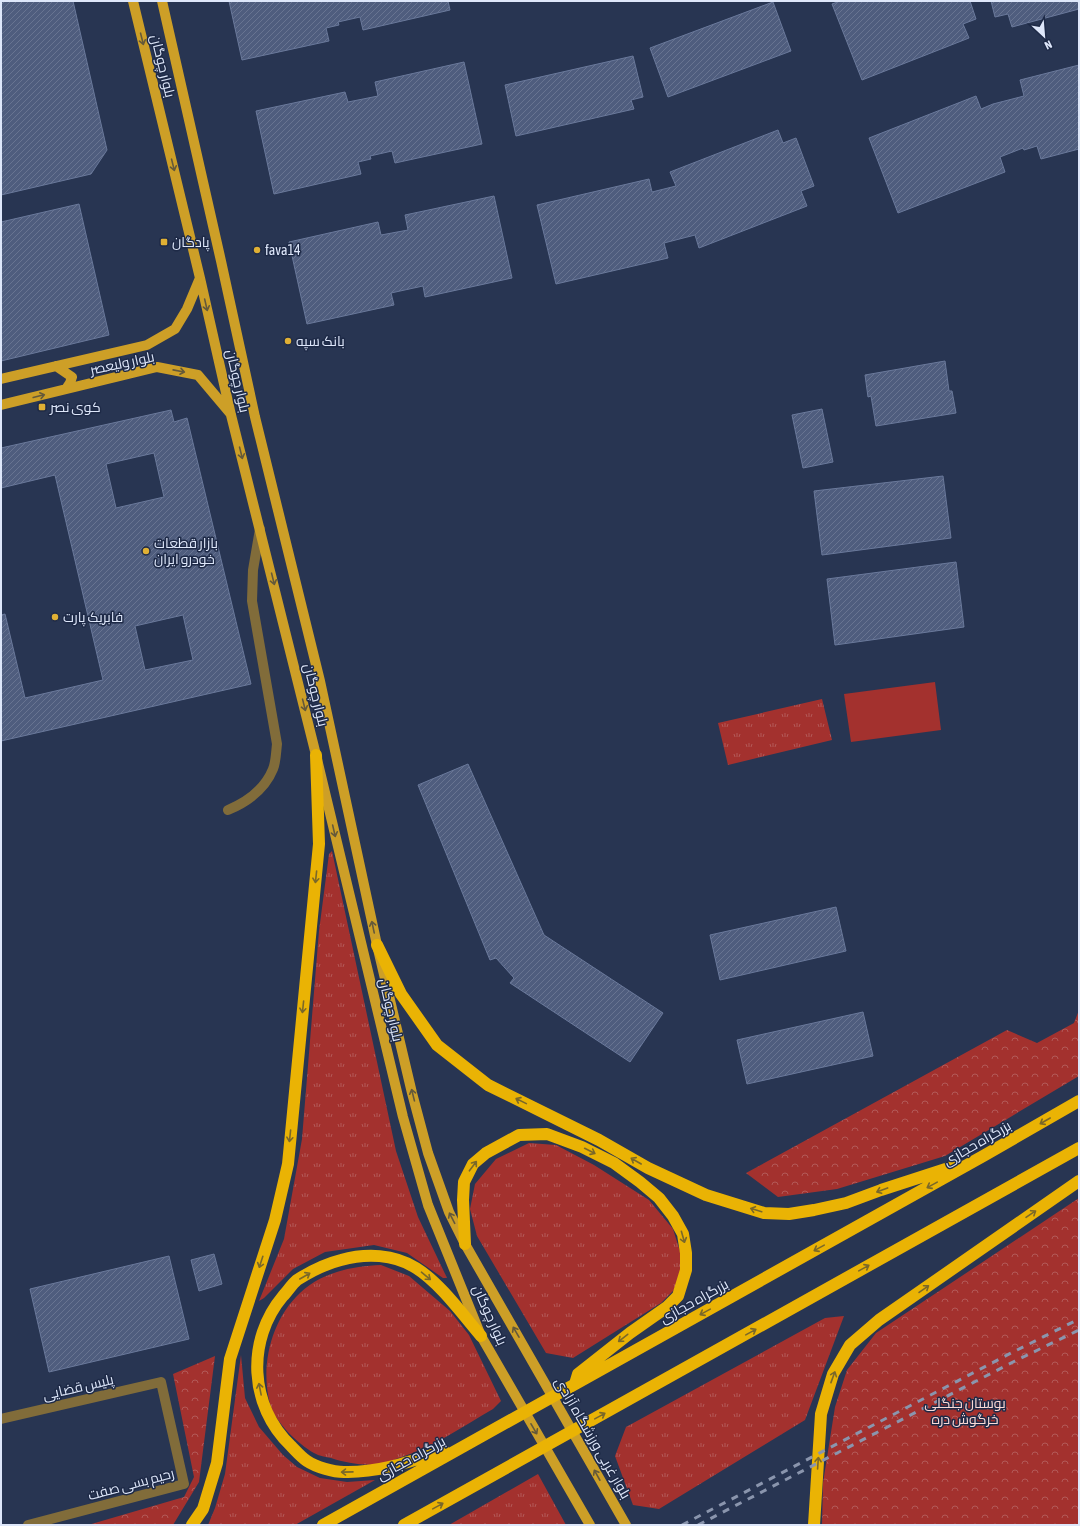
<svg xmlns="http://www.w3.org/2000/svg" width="1080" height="1526" font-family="'Asap Condensed',Cairo,sans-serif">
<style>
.grass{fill:url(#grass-tufts)}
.forest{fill:url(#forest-crowns)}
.pitch{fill:#a3312e}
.building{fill:url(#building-hatch);stroke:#6a799b;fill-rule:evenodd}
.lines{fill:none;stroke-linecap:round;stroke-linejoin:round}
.minor{stroke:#816c3a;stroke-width:10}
.major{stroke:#cd9f27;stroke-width:10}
.highway{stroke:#eab304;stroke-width:12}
.rail{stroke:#8a95ad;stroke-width:3;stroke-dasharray:7 7;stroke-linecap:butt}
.oneway{stroke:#64593a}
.oneway2{stroke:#7a6829}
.poi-dot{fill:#e0b034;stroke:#1e2a47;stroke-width:1.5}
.labels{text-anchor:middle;stroke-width:3;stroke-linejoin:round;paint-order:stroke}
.street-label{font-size:14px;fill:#dee7fa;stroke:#1e2a47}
.poi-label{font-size:14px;fill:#dee7fa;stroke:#1e2a47;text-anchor:start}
.park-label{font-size:14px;fill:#fbd9d5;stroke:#1e2a47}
</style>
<defs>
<pattern id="grass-tufts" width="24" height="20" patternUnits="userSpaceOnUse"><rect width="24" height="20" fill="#a3312e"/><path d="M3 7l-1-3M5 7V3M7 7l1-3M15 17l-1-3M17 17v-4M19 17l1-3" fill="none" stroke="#b35958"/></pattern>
<pattern id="forest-crowns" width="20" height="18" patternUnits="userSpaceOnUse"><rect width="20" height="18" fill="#a3312e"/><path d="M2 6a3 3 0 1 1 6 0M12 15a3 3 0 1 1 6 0" fill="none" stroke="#b35958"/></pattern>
<pattern id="building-hatch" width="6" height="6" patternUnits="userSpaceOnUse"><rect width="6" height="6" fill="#4f5d7e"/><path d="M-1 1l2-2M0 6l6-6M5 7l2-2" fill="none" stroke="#687491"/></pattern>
</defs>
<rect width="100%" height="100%" fill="#283552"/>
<path class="grass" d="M822 699 832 740 728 765 718 723Z
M332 851 396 1151 418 1217 447 1278H443L407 1253 374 1245 325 1252 293 1269 264 1298 259 1301 284 1239 302 1139 319 931 329 854Z
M529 1143 556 1145 594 1165 649 1200 673 1229 683 1261 676 1288 661 1303 573 1358 546 1353 477 1236 470 1209 475 1184 496 1159Z
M381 1265 409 1276 450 1311 469 1335 501 1401 493 1409C462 1427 433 1447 399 1458 393 1460 385 1464 379 1464 364 1466 346 1463 331 1458 326 1457 319 1456 314 1453 298 1444 275 1422 270 1404 260 1366 271 1320 300 1293 322 1272 353 1266 381 1265Z
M844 1316 805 1420 659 1509 633 1505 615 1456 626 1427 825 1318Z
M241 1355 245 1398 259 1427 283 1455 297 1467 320 1478 347 1482 375 1480 295 1525H208L215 1508 225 1474Z
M538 1474 566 1525H449Z"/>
<path class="forest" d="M1079 1010V1076L945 1156 837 1189 778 1197 746 1173 1007 1030 1037 1043 1074 1023Z
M1079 1198V1525H822L823 1483 835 1407 847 1370 876 1333Z
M215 1356 199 1482 173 1525H88L184 1497 194 1477 173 1374Z"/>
<path class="pitch" d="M935 682 941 730 851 742 844 694Z"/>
<path class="building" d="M1 1H73L107 150 91 174 1 195Z
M229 1H448L450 10 363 30 360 17 338 22 339 25 326 28 329 41 242 60Z
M840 1H970L976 19 963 24 969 38 862 80 832 4Z
M991 1H1079V9L1012 27 1008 14 995 17Z
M773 2 791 51 668 97 650 48Z
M633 56 643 97 631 100 634 109 516 136 505 85Z
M464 62 482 144 395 163 392 151 370 156 371 159 358 162 361 174 274 194 256 111 345 92 348 102 378 96 375 82Z
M1079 65V149L1041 159 1037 146 1024 150 1023 148 1000 157 1005 172 898 213 869 138 976 96 981 109 993 104 1024 96 1020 80Z
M778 130 783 143 796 138 814 186 801 191 807 206 699 248 695 235 664 243 668 258 556 284 537 205 649 179 652 192 676 186 670 172Z
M494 196 512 278 425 297 423 286 391 293 394 305 307 324 289 242 378 222 381 235 408 230 405 215Z
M79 204 109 335 1 361V222Z
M945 361 949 391H952L956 413 876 426 871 396 868 397 865 375Z
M822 409 833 462 803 468 792 415Z
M171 410 174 422 187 418 251 684 1 741V615L5 614 25 698 103 680 55 475 1 488V448ZM154 453 164 497 116 508 106 464ZM183 615 193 660 145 670 135 626Z
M943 476 951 538 822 555 814 491Z
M956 562 964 627 835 645 827 579Z
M468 764 544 935 663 1013 630 1062 510 983 514 978 496 958 490 960 418 785Z
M836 907 846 951 720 980 710 935Z
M863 1012 873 1056 747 1084 737 1040Z
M214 1254 222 1284 199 1291 191 1260Z
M169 1256 189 1339 49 1372 30 1289Z"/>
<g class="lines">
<path class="minor" d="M228 810C247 802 265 789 273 769 276 762 276 752 277 744L252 601 253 570 260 529
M1 1419 161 1382 184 1484 28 1525"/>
<path class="major" d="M133 1 200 278 231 415 316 755 403 1117 428 1205 481 1336 590 1525
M162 1 221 261 255 417 320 681 377 945 412 1093 428 1153 449 1212 465 1244 626 1525
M56 366 72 377 70 383 66 389
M1 379 147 345 175 329 187 309 200 278
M1 405 157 367 198 375 230 413"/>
<path class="highway" d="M377 945 401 994 437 1045 488 1085 599 1140 648 1168 706 1195 764 1213 789 1214 814 1210 846 1203 881 1190 958 1165
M465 1244 463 1200 464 1182 473 1164 486 1153 519 1135 547 1134 582 1147 614 1163 640 1182 659 1198 673 1216 683 1234 686 1253V1270L678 1296 667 1307 630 1333 578 1374 575 1384
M444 1451C412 1461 378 1473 344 1472 333 1472 316 1467 307 1461 301 1457 296 1451 291 1446 249 1406 246 1340 283 1296 288 1291 292 1284 297 1280 311 1271 325 1264 341 1260 366 1253 394 1254 416 1268 440 1283 463 1315 481 1336
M192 1525 203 1509 217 1463 230 1359 275 1220 288 1164 319 844 316 755
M323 1525 985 1155 1079 1101
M404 1525 1079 1148
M814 1525 821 1414 833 1374 850 1345 879 1320 1079 1181"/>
<path class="rail" d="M682 1525 1011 1353 1079 1319
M698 1525 1015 1361 1079 1330"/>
</g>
<defs><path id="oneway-shaft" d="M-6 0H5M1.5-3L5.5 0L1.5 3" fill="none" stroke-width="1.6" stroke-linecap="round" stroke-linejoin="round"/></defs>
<g class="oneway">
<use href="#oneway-shaft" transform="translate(142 39) rotate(76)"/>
<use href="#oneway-shaft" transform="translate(173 165) rotate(76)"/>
<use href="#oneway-shaft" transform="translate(206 305) rotate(77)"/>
<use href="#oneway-shaft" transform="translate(179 371) rotate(11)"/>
<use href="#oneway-shaft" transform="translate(39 396) rotate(-14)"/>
<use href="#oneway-shaft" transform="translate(241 453) rotate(76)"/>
<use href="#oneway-shaft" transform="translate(273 579) rotate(76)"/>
<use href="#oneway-shaft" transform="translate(304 705) rotate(76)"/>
<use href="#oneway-shaft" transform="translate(334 831) rotate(77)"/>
<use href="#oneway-shaft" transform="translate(373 927) rotate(-102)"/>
<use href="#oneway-shaft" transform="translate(413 1095) rotate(-104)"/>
<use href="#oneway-shaft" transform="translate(452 1218) rotate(-117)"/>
<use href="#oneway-shaft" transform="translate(516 1332) rotate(-120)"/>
<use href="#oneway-shaft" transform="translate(534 1429) rotate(60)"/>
<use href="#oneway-shaft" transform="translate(597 1475) rotate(-119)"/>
</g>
<g class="oneway2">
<use href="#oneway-shaft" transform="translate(316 877) rotate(96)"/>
<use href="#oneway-shaft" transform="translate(303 1007) rotate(96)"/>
<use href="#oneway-shaft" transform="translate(521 1101) rotate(-154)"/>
<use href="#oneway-shaft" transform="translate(1045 1121) rotate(150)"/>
<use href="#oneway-shaft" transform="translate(290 1136) rotate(96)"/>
<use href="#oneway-shaft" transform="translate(590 1151) rotate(27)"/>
<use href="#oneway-shaft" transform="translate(636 1161) rotate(-150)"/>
<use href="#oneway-shaft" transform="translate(473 1166) rotate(-53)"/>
<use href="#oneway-shaft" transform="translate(932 1185) rotate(151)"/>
<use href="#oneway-shaft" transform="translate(882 1190) rotate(160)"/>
<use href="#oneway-shaft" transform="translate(756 1210) rotate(-163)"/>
<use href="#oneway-shaft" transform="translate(1031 1214) rotate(-34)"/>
<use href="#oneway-shaft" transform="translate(683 1237) rotate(74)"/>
<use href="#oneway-shaft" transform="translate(819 1248) rotate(151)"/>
<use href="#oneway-shaft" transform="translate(261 1262) rotate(108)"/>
<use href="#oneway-shaft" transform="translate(864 1268) rotate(-29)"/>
<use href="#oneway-shaft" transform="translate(305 1276) rotate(-30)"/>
<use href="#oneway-shaft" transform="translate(426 1276) rotate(40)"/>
<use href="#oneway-shaft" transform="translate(924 1289) rotate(-35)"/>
<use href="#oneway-shaft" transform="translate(705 1312) rotate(151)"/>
<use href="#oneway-shaft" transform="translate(751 1332) rotate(-29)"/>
<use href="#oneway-shaft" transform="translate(623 1338) rotate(142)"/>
<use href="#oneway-shaft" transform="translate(833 1377) rotate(-70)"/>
<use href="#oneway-shaft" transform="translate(260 1389) rotate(-101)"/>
<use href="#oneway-shaft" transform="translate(600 1416) rotate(-29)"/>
<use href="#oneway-shaft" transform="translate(818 1463) rotate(-86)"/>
<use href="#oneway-shaft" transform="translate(347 1472) rotate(179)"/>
<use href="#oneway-shaft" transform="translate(438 1506) rotate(-29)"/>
</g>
<g class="poi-dot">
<rect x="160" y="238" width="8" height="8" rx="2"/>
<circle cx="257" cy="250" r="4"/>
<circle cx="288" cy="341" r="4"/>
<rect x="38" y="403" width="8" height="8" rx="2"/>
<circle cx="146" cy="551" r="4"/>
<circle cx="55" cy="617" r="4"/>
</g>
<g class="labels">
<g class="street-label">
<text transform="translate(163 66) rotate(76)" y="5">بلوار چوگان</text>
<text transform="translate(122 363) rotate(-12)" y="5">بلوار ولیعصر</text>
<text transform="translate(238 381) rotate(77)" y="5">بلوار چوگان</text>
<text transform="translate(316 695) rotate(76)" y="5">بلوار چوگان</text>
<text transform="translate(391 1010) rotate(77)" y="5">بلوار چوگان</text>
<text transform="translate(977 1143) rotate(-30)" y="5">بزرگراه حجازی</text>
<text transform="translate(694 1301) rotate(-29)" y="5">بزرگراه حجازی</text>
<text transform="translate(490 1315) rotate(66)" y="5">بلوار چوگان</text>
<text transform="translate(78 1387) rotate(-13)" y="5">پلیس قضایی</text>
<text transform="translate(593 1438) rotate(60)" y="5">بلوار غربی ورزشگاه آزادی</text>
<text transform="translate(411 1458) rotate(-29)" y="5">بزرگراه حجازی</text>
<text transform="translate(131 1484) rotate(-15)" y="5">رحیم بسی صفت</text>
</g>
<g class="poi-label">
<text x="172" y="247">پادگان</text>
<text x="265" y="255">fava14</text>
<text x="296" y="346">بانک سپه</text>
<text x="50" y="412">کوی نصر</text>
<text x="154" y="548">بازار قطعات<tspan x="154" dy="16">خودرو ایران</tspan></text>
<text x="63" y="622">فابریک پارت</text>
</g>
<g class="park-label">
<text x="965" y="1408">بوستان جنگلی<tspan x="965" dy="16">خرگوش دره</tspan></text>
</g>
</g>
<rect width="1080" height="1526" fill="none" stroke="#dee7fa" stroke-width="4"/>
<g transform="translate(1044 36) rotate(154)" stroke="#1e2a47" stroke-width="3" paint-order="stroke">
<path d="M0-3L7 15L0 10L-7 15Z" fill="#dee7fa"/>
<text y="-6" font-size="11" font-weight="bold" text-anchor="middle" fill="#dee7fa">N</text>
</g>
</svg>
